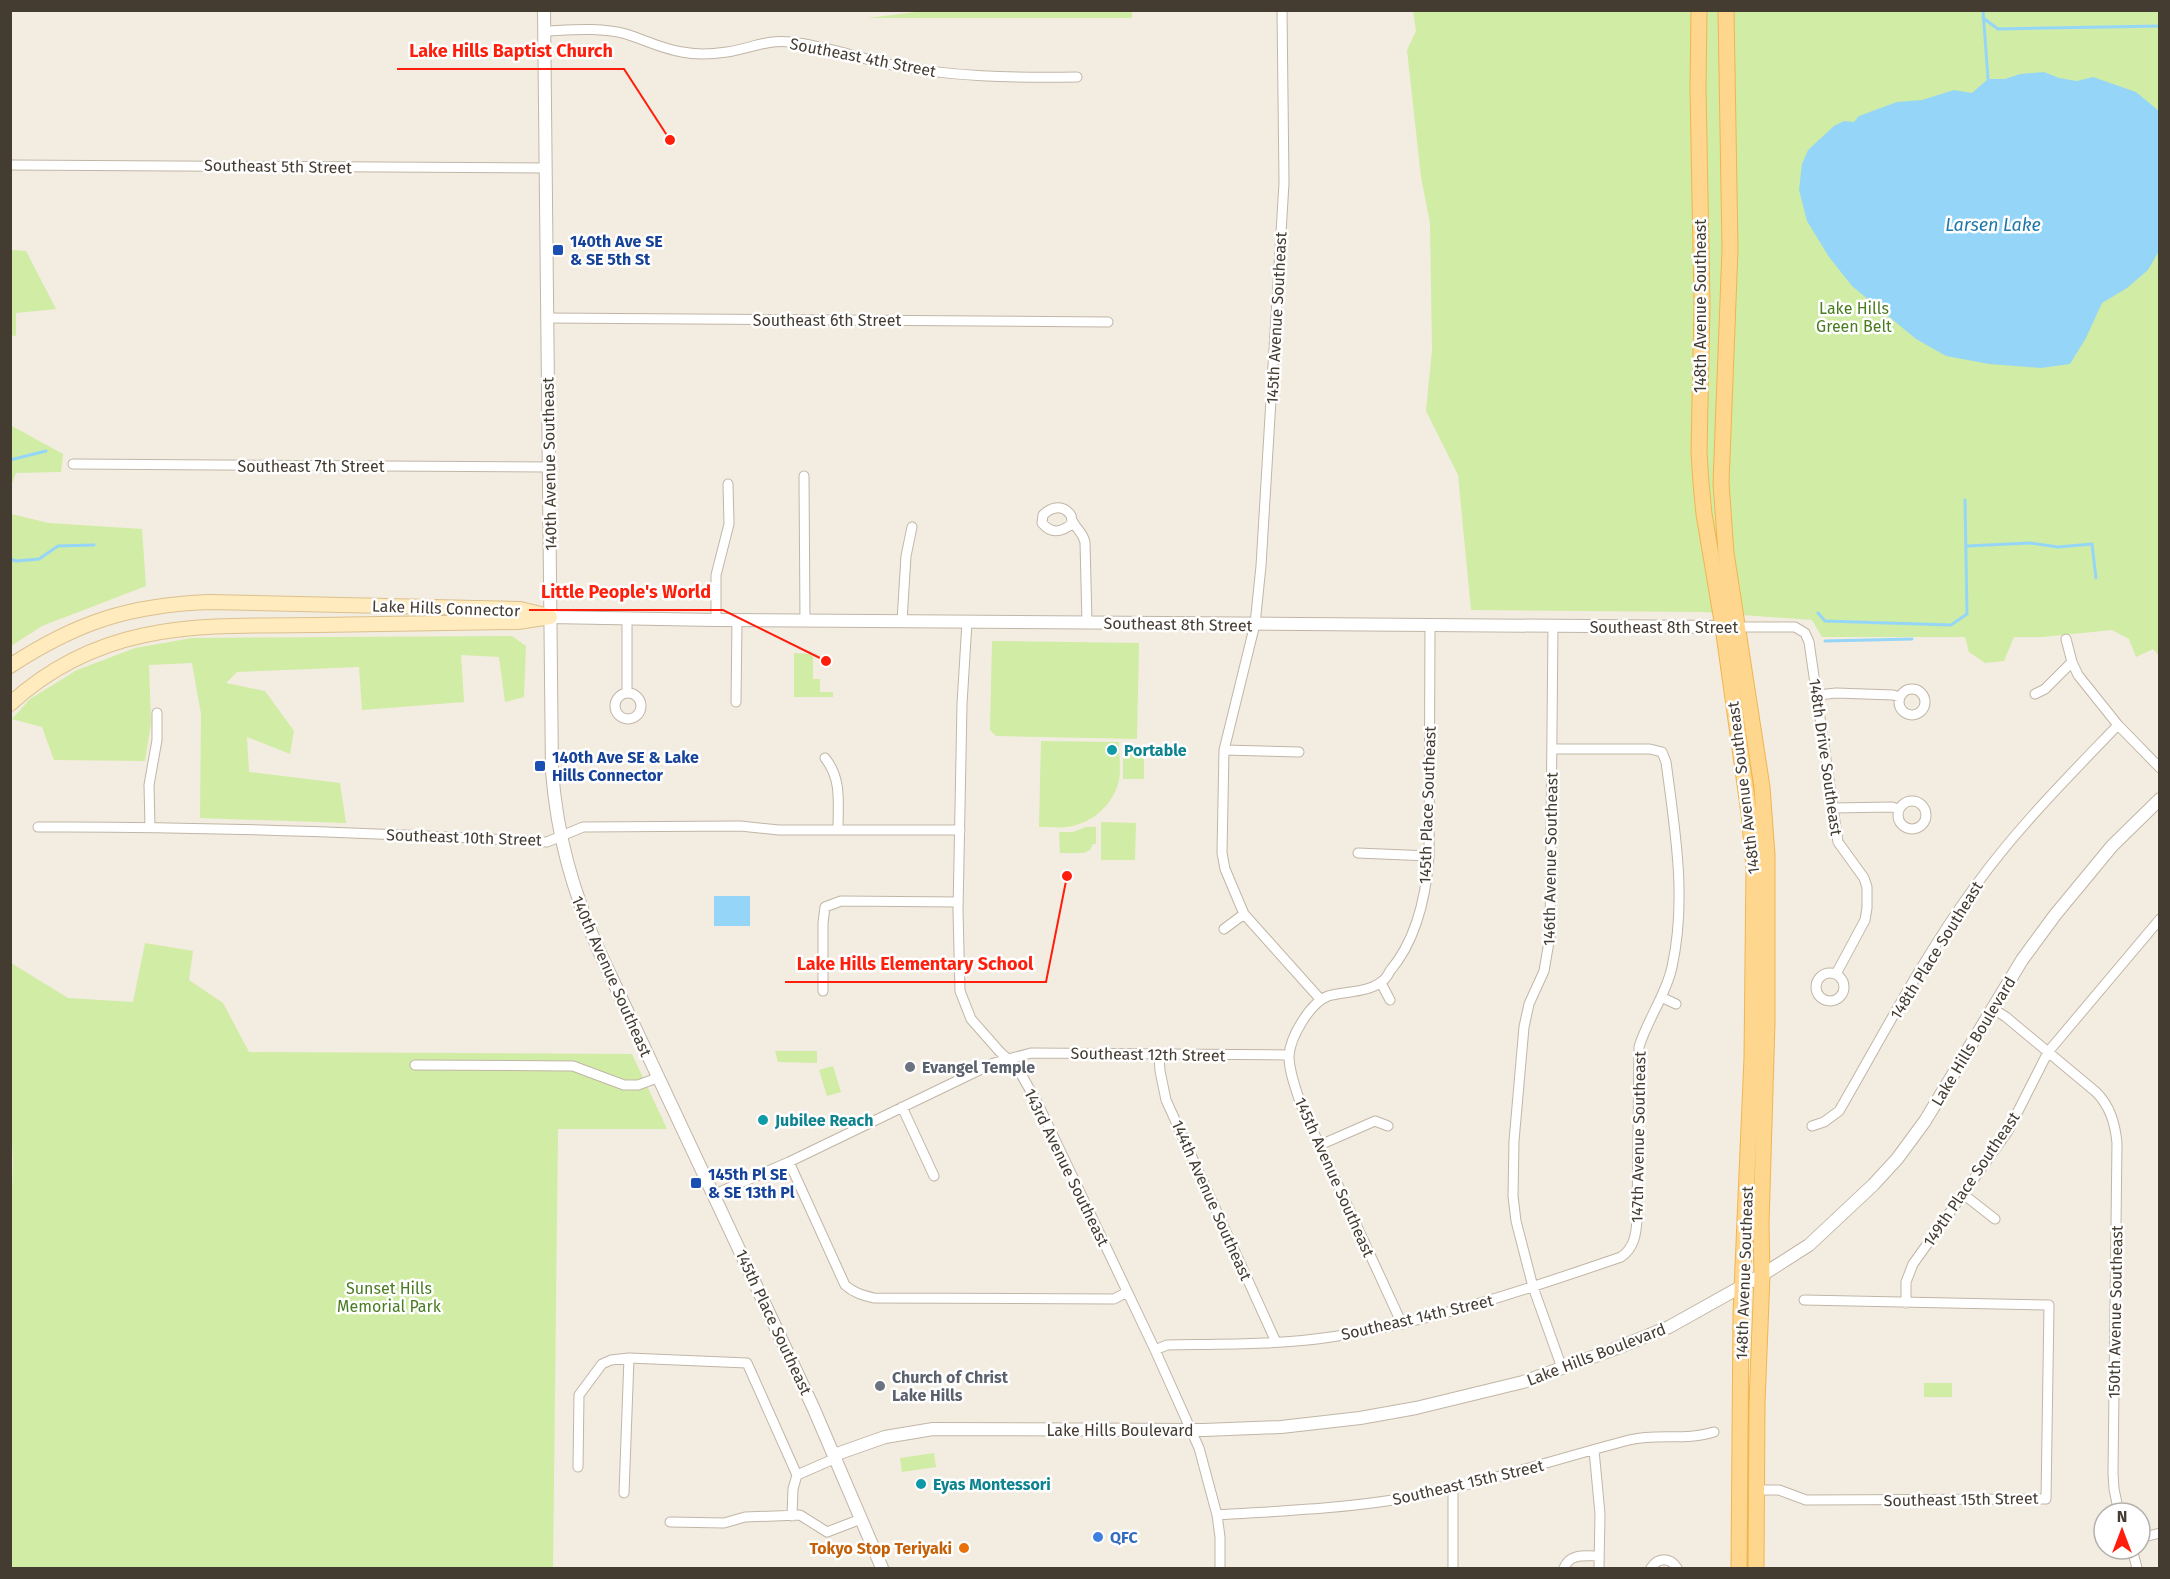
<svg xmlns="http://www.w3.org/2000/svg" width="2170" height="1579" font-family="'Fira Sans',sans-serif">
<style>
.green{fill:#d1eca4}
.water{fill:#95d6f8}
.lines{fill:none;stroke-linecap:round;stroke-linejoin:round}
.stream{stroke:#95d6f8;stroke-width:3}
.minor-casing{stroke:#c1b6a6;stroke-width:11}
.tertiary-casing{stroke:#c1b6a6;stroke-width:14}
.secondary-casing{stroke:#dbc08d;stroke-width:16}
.primary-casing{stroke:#f0b551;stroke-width:17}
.minor{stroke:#fff;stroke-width:9}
.tertiary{stroke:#fff;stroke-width:12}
.secondary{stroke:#ffebbe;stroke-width:14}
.primary{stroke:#ffd68d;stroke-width:15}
.transit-dot{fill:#1a4fb4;stroke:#fff;stroke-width:2}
.culture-dot{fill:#0f9aa8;stroke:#fff;stroke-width:2}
.worship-dot{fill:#6b7280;stroke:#fff;stroke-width:2}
.shop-dot{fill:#3f7fe0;stroke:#fff;stroke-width:2}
.food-dot{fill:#e8710a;stroke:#fff;stroke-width:2}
.labels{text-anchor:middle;stroke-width:5;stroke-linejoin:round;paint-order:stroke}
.street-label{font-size:16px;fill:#443b31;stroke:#fff}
.transit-label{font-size:16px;font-weight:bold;fill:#164399;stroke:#fff;text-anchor:start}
.park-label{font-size:16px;fill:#497b1f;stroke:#fff}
.culture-label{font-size:16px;font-weight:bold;fill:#0d838f;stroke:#fff;text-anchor:start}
.worship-label{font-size:16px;font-weight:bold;fill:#5b616d;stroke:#fff;text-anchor:start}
.shop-label{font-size:16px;font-weight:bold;fill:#366cbe;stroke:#fff;text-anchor:start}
.food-label{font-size:16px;font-weight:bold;fill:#c56008;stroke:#fff;text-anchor:end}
.water-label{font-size:18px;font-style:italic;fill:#1e78a9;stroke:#fff}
.leader{fill:none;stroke:#ff1e0b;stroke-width:2}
.callout-dot{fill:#ff1e0b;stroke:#fff;stroke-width:2}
.callout-label{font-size:18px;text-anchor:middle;font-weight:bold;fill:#ff1e0b;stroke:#fff;stroke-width:5;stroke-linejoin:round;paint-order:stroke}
</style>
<rect width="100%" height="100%" fill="#f3ece1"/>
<path class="green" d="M924 11 1132 10V18H868Z
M1413 11H2159V656L2153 649 2136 657 2129 639 2112 630 2043 637H2014L2004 661 1985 663 1969 652 1965 637H1822L1812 620 1702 612 1471 610 1458 475 1426 411 1432 350 1430 223 1421 177 1407 50 1416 31Z
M11 250 26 251 56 309 16 313V336L11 335Z
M12 426 63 454 61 472 16 473 11 486Z
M11 514 49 523 142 529 146 586 42 626 11 646Z
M512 636 526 646 524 697 505 702 499 657 461 655 464 702 362 710 359 667 237 672 226 683 265 691 294 731 290 754 247 737 249 772 340 783 346 823 200 818 201 714 192 663 149 665 151 723 145 761 54 760 42 727 12 719 30 699 77 670 135 648 192 638Z
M992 641 1139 643 1137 739 996 736 990 730Z
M794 653 813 654V679H820V692H833V697H794Z
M1041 741 1119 742C1119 754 1121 768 1119 780 1114 804 1092 824 1067 827 1059 828 1049 827 1039 827Z
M1123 747 1144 748V779H1123Z
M1101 822 1136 823 1135 860H1101Z
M1086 827H1096V844H1093L1090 850 1084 853H1060L1059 832H1073Z
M145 943 193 951 189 980 223 1003 249 1052 632 1054 667 1129H558L553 1568H11L10 1255 13 1159 10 1111 11 963 68 998 133 1002Z
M775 1051H817V1063L778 1062Z
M833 1066 841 1092 827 1096 819 1070Z
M1924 1383H1952V1397H1924Z
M934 1453 936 1467 902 1472 900 1458Z"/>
<path class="water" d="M2044 72 2059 78 2077 81 2093 77 2136 92 2159 111V251L2148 270 2127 288 2102 303 2086 338 2070 364 2041 368 1989 364 1946 356 1916 339 1852 286 1829 257 1807 221 1799 190 1802 164 1808 150 1834 126 1844 121 1854 122 1859 116 1897 102 1922 100 1954 90 1972 93 1988 79H2005L2020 74Z
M714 896H750V926H714Z"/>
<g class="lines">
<path class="stream" d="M1983 10 1988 79
M1983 18 1998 29 2160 26
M10 460 46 451
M1967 546 2030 543 2058 547 2092 544 2096 578
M10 559 16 561 39 559 58 546 94 545
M1818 613 1825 621 1951 625 1967 614 1965 500
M1825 641 1912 639"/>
<defs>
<path id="minor" d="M1282 10 1284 183 1261 566 1255 624 1224 750 1222 853 1225 869 1244 914 1321 1000
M544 31C571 30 599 27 626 34 645 40 662 49 682 52 696 55 713 54 727 52 749 49 767 39 790 42 823 45 855 57 887 64 949 77 1014 78 1077 77
M10 165 545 168
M547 318 1108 322
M73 464 549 467
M804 476 805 621
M1073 523C1062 532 1052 535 1042 523L1043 515C1050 508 1061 504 1069 513 1074 518 1069 516 1073 522 1077 530 1082 531 1085 542L1087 623
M627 618V693
M716 620V575L729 524 728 484
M902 621 906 556 912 527
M967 622 962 704 958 911 960 991 971 1019 1000 1052 1017 1067 1038 1104 1155 1350 1199 1448 1217 1515 1220 1537V1568
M1553 626 1550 936 1544 971 1529 1004 1524 1027 1514 1141 1513 1196 1516 1221 1533 1287 1562 1368
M1734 627H1795L1805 633 1809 642 1838 842 1864 878 1867 887V908L1865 920 1836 974
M2066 639 2072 662 2078 675 2118 725 2160 768
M1899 702a13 13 0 1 1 26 0a13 13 0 1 1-26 0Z
M615 706a13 13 0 1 1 26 0a13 13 0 1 1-26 0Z
M2035 694 2045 689 2072 662
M1818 695 1836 693 1893 695 1900 697
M736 702 737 620
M1553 749H1650L1662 752
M1224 750 1299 752
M825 758C842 779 838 803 838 829
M1898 815a14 14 0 1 1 28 0a14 14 0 1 1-28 0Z
M1832 808 1892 807 1899 809
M150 826 149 785 157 740V713
M38 827C208 826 377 833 547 842L583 827 740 826 779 830H960
M1358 853 1429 856
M825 907 841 901 958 902
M1224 929 1244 914
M1816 987a14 14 0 1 1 28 0a14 14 0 1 1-28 0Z
M1381 983 1390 1000
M823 991V923L825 907
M1661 997 1676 1004
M1992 1008 2006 1017 2096 1092C2110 1106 2115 1123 2117 1143L2113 1473 2114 1489 2119 1513
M1159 1055 1160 1071 1166 1100 1276 1342
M415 1065 573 1066 624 1085H638L657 1078
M902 1107 934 1176
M1812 1126 1824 1122 1839 1111C1883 1035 1924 956 1976 885 2018 827 2069 776 2118 725
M1320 1145 1375 1121 1388 1126
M789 1162 845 1285C854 1293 862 1295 874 1298L1114 1299 1127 1292
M715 1194 789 1162 994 1063 1031 1053 1289 1055
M1963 1194 1995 1219
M1906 1303V1282L1913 1264 2008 1131 2048 1052 2160 919
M1402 1324 1301 1105C1296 1089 1289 1072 1289 1056 1290 1037 1310 1003 1328 996 1345 991 1367 993 1381 982 1385 980 1388 975 1390 971 1417 939 1426 897 1429 856L1430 626
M1155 1350 1167 1345C1221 1344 1277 1345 1331 1337 1431 1322 1525 1290 1621 1257 1634 1248 1636 1235 1637 1220L1639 1047C1647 1020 1666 995 1672 967 1687 899 1675 830 1666 762L1662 752
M1594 1450 1600 1514 1599 1568
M578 1467 579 1395 602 1364 611 1360 629 1358 747 1363 797 1475 836 1458
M1757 1490H1779L1806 1500 2046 1499 2049 1305 1804 1300
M624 1493 629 1358
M1217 1515C1278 1511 1339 1509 1399 1499 1477 1486 1552 1460 1629 1440 1657 1433 1686 1441 1714 1432
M792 1516 793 1489 797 1475
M670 1522 724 1523 745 1517 800 1515 827 1532 861 1519
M2140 1538 2160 1533
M2132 1549 2137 1568
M1453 1568V1489
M1564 1568C1570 1553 1585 1556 1599 1556
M1651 1568C1658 1557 1670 1557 1677 1568"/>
<path id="tertiary" d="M544 10 552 771C557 836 573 892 599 951L813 1407 882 1568
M550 617 716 620 1723 627
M834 1455 885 1437 933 1429 1204 1430 1281 1427 1360 1418 1416 1408 1523 1382 1612 1350 1669 1327 1762 1275 1809 1245 1873 1185 1897 1159 1925 1121 2022 960 2055 915 2112 846 2160 799"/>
<path id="secondary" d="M10 666C77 622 130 605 209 602L520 609 545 615
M10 704C103 619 202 626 318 625 385 624 452 623 518 622L550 617"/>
<path id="primary" d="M1699 10 1698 88 1702 305 1699 452 1701 483 1704 514 1723 627 1749 813 1754 868 1752 1058 1741 1313 1739 1568
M1726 10 1730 249 1721 483 1726 553 1762 787 1767 855V1022L1761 1225 1762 1275 1757 1404 1756 1568"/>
</defs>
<use href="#minor" class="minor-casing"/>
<use href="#tertiary" class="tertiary-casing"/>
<use href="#secondary" class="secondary-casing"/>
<use href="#primary" class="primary-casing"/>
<use href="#minor" class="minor"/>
<use href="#tertiary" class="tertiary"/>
<use href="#secondary" class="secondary"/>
<use href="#primary" class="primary"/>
</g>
<g class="transit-dot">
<rect x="552" y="244" width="12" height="12" rx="3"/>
<rect x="534" y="760" width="12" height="12" rx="3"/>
<rect x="690" y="1177" width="12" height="12" rx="3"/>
</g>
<g class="culture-dot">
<circle cx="1112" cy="750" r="6"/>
<circle cx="763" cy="1120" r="6"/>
<circle cx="921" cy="1484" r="6"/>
</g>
<g class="worship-dot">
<circle cx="910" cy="1067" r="6"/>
<circle cx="880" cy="1386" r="6"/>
</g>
<circle class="shop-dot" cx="1098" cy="1537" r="6"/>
<circle class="food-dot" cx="964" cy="1548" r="6"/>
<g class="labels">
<g class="street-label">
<text transform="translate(863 57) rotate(11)" y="6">Southeast 4th Street</text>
<text transform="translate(278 166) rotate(1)" y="6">Southeast 5th Street</text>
<text transform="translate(1700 306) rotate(-90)" y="6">148th Avenue Southeast</text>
<text transform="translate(1276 318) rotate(-87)" y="6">145th Avenue Southeast</text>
<text x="827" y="326">Southeast 6th Street</text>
<text transform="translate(549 464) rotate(-91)" y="6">140th Avenue Southeast</text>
<text x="311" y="472">Southeast 7th Street</text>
<text transform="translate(446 608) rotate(2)" y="6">Lake Hills Connector</text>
<text transform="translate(1178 624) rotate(1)" y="6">Southeast 8th Street</text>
<text x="1664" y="633">Southeast 8th Street</text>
<text transform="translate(1826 757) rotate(82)" y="6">148th Drive Southeast</text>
<text transform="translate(1743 788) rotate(-97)" y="6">148th Avenue Southeast</text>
<text transform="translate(1427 805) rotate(-88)" y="6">145th Place Southeast</text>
<text transform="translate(464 837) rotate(2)" y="6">Southeast 10th Street</text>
<text transform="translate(1550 859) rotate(-89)" y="6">146th Avenue Southeast</text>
<text transform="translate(1936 950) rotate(-58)" y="6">148th Place Southeast</text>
<text transform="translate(612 976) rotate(66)" y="6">140th Avenue Southeast</text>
<text transform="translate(1973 1041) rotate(-59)" y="6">Lake Hills Boulevard</text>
<text transform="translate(1148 1054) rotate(1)" y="6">Southeast 12th Street</text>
<text transform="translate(1638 1137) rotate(-89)" y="6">147th Avenue Southeast</text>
<text transform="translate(1067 1167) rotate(64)" y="6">143rd Avenue Southeast</text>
<text transform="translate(1335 1177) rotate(66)" y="6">145th Avenue Southeast</text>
<text transform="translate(1971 1179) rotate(-56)" y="6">149th Place Southeast</text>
<text transform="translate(1212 1200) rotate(66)" y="6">144th Avenue Southeast</text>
<text transform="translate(1744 1273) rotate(-88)" y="6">148th Avenue Southeast</text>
<text transform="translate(2115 1312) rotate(-89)" y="6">150th Avenue Southeast</text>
<text transform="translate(1417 1317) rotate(-13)" y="6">Southeast 14th Street</text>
<text transform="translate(774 1322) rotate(65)" y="6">145th Place Southeast</text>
<text transform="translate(1596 1354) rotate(-21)" y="6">Lake Hills Boulevard</text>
<text x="1120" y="1436">Lake Hills Boulevard</text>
<text transform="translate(1468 1482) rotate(-13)" y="6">Southeast 15th Street</text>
<text transform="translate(1961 1499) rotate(-1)" y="6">Southeast 15th Street</text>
</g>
<g class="transit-label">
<text x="570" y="247">140th Ave SE<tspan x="570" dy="18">&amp; SE 5th St</tspan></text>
<text x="552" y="763">140th Ave SE &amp; Lake<tspan x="552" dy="18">Hills Connector</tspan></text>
<text x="708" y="1180">145th Pl SE<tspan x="708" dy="18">&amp; SE 13th Pl</tspan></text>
</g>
<g class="park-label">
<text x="1854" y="314">Lake Hills<tspan x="1854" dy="18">Green Belt</tspan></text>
<text x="389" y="1294">Sunset Hills<tspan x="389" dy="18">Memorial Park</tspan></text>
</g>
<g class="culture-label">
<text x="1124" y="756">Portable</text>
<text x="775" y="1126">Jubilee Reach</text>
<text x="933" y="1490">Eyas Montessori</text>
</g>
<g class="worship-label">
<text x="922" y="1073">Evangel Temple</text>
<text x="892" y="1383">Church of Christ<tspan x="892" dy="18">Lake Hills</tspan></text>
</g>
<g class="shop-label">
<text x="1110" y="1543">QFC</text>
</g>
<g class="food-label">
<text x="952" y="1554">Tokyo Stop Teriyaki</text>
</g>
<g class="water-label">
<text x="1993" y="231">Larsen Lake</text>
</g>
</g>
<path class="leader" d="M670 140L624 69H397M826 661L723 610H529M1067 876L1046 982H785"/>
<g class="callout-dot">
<circle cx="670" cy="140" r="6"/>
<circle cx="826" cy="661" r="6"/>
<circle cx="1067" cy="876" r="6"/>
</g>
<g class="callout-label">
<text x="511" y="57">Lake Hills Baptist Church</text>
<text x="626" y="598">Little People's World</text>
<text x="915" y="970">Lake Hills Elementary School</text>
</g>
<rect width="2170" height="1579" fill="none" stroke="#443b31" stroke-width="24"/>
<g transform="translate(2122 1531)"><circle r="28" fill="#ffffff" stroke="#b4b1ad" stroke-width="1.5"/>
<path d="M0-4.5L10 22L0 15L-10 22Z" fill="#ff1e0b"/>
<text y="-9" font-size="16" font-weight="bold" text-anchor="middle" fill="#443b31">N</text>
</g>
</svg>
